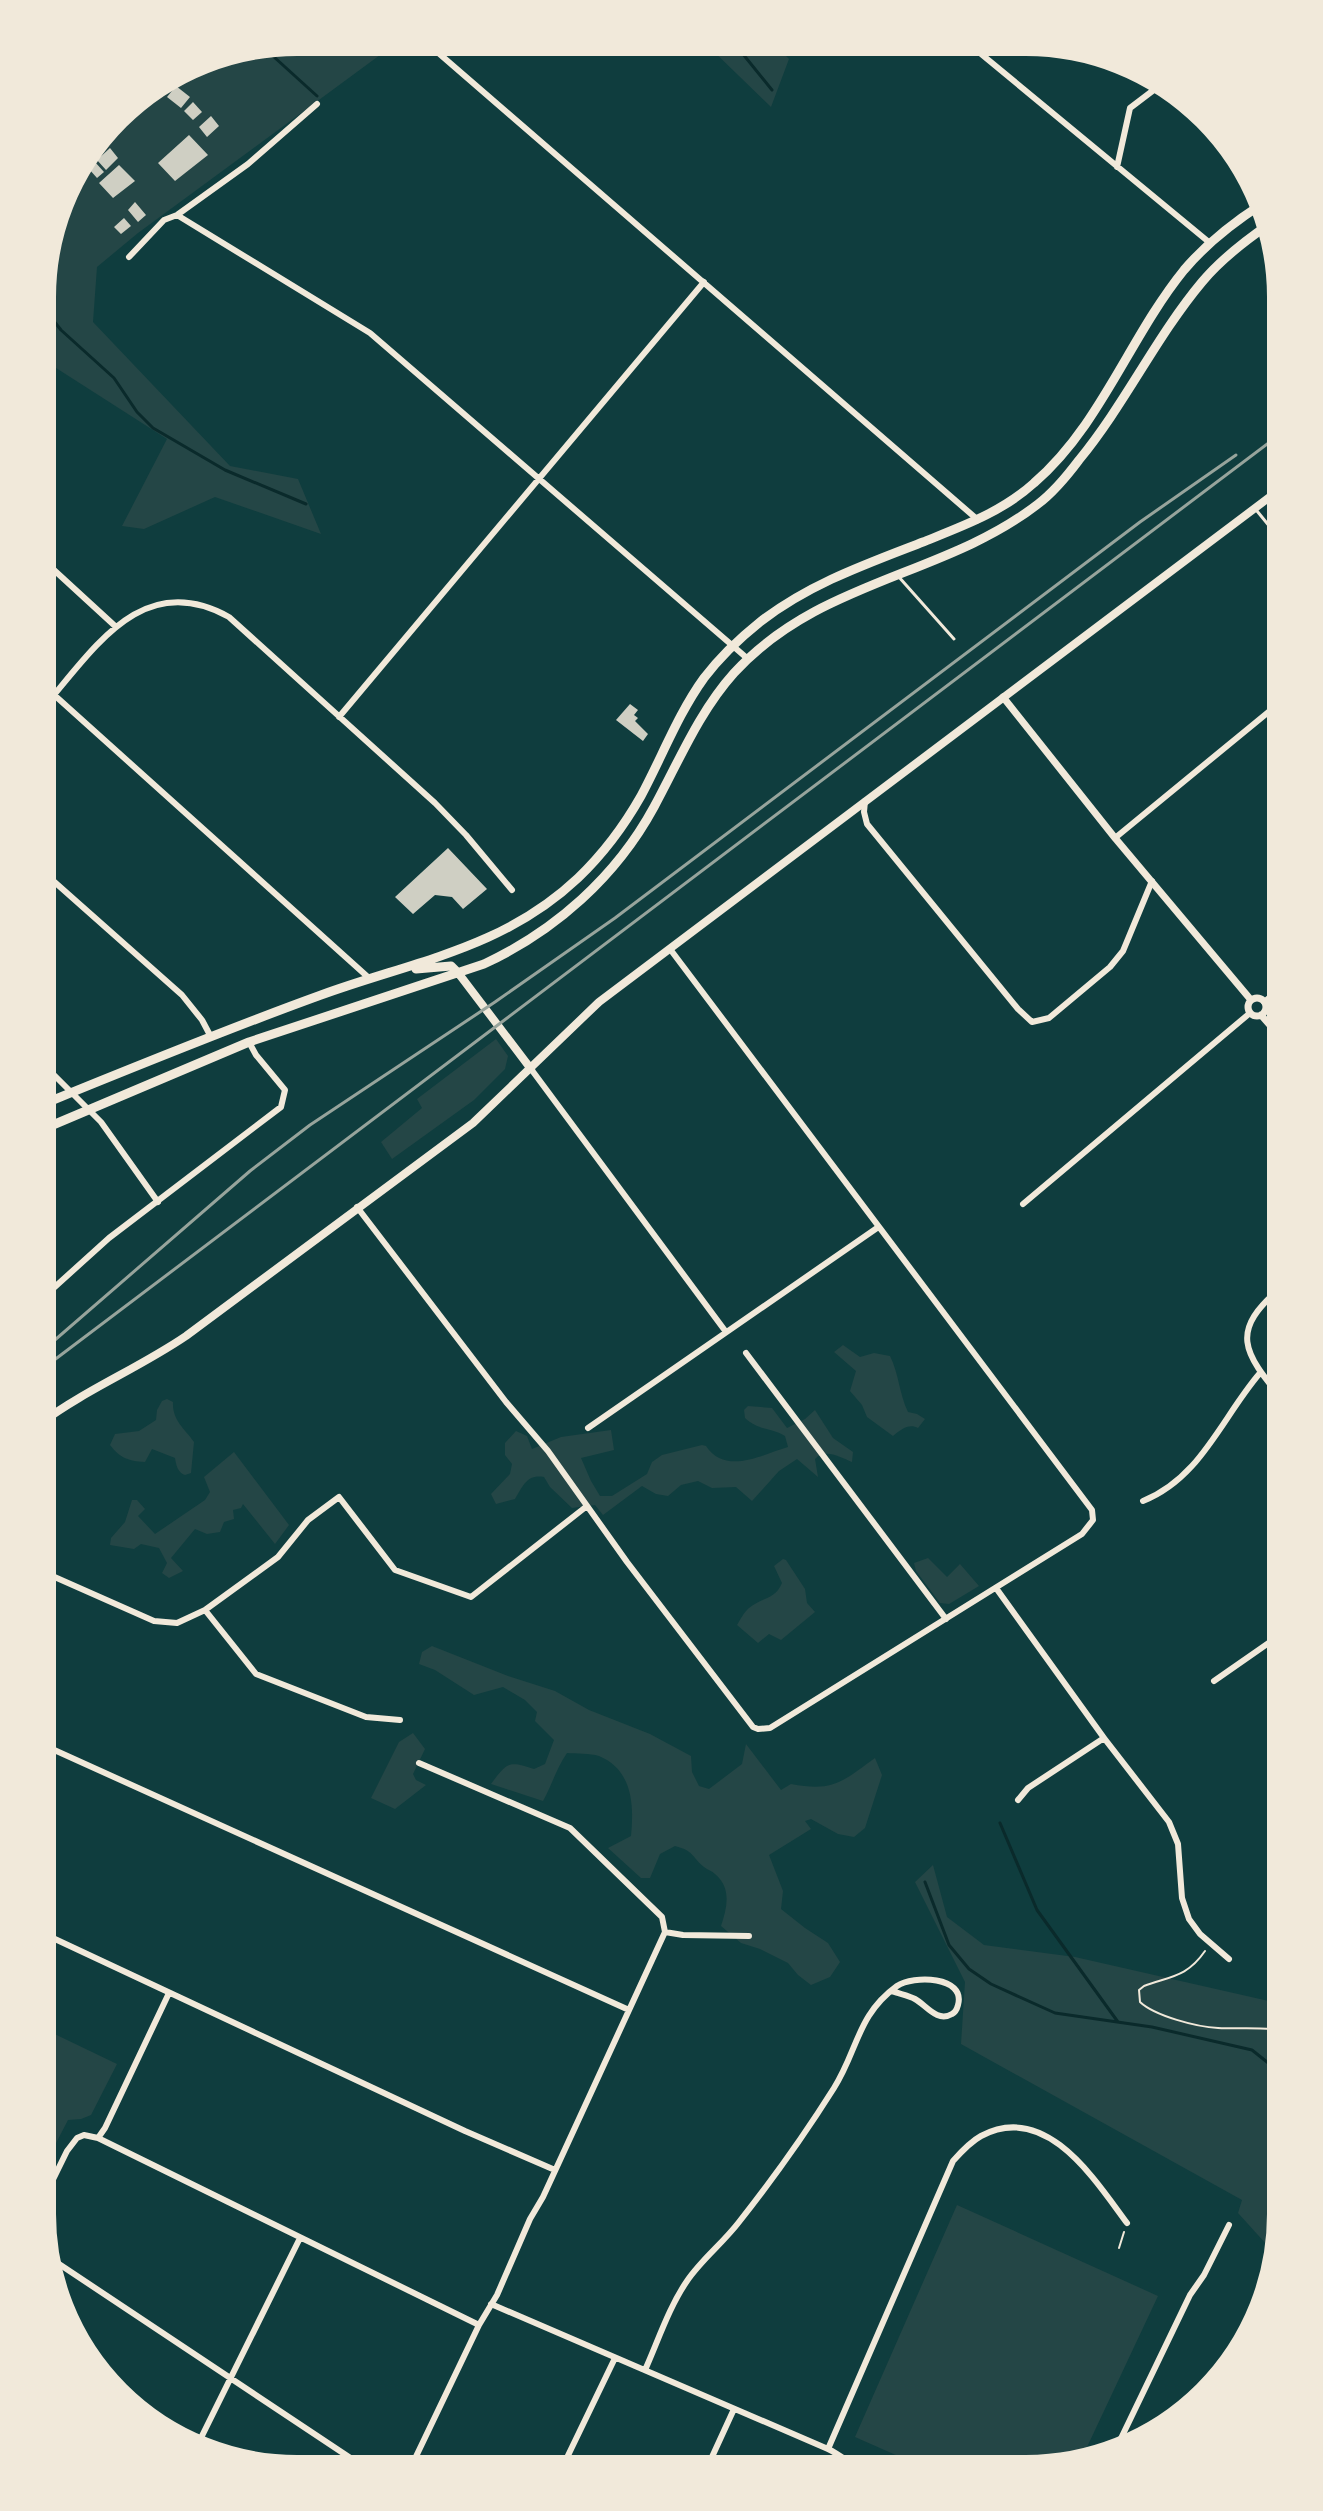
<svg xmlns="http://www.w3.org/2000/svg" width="1323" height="2511" font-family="Overpass,sans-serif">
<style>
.green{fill:#244646}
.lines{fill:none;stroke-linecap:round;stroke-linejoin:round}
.stream{stroke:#0a2a2b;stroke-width:3}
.building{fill:#cfcfc3}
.path{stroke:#f1e9da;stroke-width:2}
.service{stroke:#f1e9da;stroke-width:3}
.minor{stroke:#f1e9da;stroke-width:6}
.tertiary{stroke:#f1e9da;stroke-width:7}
.secondary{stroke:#f1e9da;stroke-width:8}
.trunk{stroke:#f1e9da;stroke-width:9}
.rail{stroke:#97a49c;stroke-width:3}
.rim{fill:none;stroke:#f1e9da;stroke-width:4}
</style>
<rect width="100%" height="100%" fill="#0f3d3e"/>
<path class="green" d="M297 40 399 41 138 233 97 267 93 322 230 466 298 479 321 534 215 497 144 529 122 526 167 439 42 359V264L67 183 127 104 199 59Z
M705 43H773L789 59 771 107Z
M496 1039 508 1056 505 1069 474 1100 392 1159 381 1142 422 1108 417 1099Z
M843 1345 860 1357 874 1353 890 1356C899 1374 899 1393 908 1412L917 1414 925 1419 918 1428C909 1423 900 1430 893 1436L867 1417 862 1405 850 1391 856 1371 834 1352Z
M167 1399 173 1402C172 1420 184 1428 194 1442L191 1473 185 1475C178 1473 176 1465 175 1458L152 1449 145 1462C128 1461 120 1458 110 1445L115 1434 139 1431 156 1420 157 1410 162 1401Z
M748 1406 772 1408 787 1428 805 1419 815 1410 833 1438 853 1452 852 1462C840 1457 825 1448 815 1459L818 1477 797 1459 779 1471 752 1501 736 1487 712 1488 698 1481 681 1485 668 1496 656 1494 642 1486 603 1515 595 1505 572 1508 550 1487 544 1477C527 1474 523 1486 515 1499L496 1504 491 1494 510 1474 512 1464 505 1455V1443L516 1431 527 1436 532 1449 561 1437 611 1430 614 1450 581 1458 591 1481 600 1496H612L647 1474 652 1462 662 1455 702 1445 706 1446C726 1476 763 1454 788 1447L785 1436C770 1427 759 1431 745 1418L744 1410Z
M234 1452 289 1525 275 1544 243 1504 241 1508 233 1510 234 1519 224 1522 220 1532 207 1534 195 1529 171 1558 183 1571 169 1578 162 1573 167 1563 159 1548 141 1544 134 1549 110 1545 111 1538 125 1522 132 1500H137L145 1509 138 1516 155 1534 205 1500 210 1492 204 1477Z
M928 1558 947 1577 960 1564 979 1586 949 1604 940 1603 916 1571 914 1563Z
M783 1559 786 1560 805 1589 807 1603 815 1612 781 1640 769 1634 758 1643 737 1625C740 1620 744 1612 749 1608 762 1597 775 1600 782 1583L774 1566Z
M432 1646 508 1676 555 1691 589 1710 650 1734 691 1756 692 1772 699 1786 709 1789 742 1764 746 1744 781 1790 791 1784C833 1792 842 1782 875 1758L882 1775 865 1828 854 1837 838 1834 811 1819 805 1821 811 1829 769 1855 783 1891 781 1909 805 1928 828 1943 840 1962 830 1977 811 1985 798 1975 788 1963 760 1949 741 1943 721 1926C727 1908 732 1888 715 1874 712 1871 708 1870 704 1867 691 1856 694 1851 675 1846L660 1854 650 1878H641L608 1848 631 1836C634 1806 633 1770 599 1756 590 1753 576 1754 567 1753 556 1769 552 1785 543 1801L491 1784C507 1763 508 1760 534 1769L545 1764 554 1740 535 1721 537 1712 525 1700 503 1687 474 1695 435 1670 419 1664 422 1652Z
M413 1733 425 1749 413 1774 416 1780 426 1785 395 1809 371 1798 399 1742Z
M933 1865 947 1917 984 1945 1075 1957 1282 2004V2231L1277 2256 1238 2213 1242 2200 961 2044 965 1982 915 1882Z
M40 2027 117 2064 91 2115 81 2119 68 2120 40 2174Z
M957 2205 1158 2296 1080 2462 1026 2471H932L855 2437Z"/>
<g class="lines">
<path class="stream" d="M734 43 772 90
M263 47 317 96
M42 306 61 330 114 378 137 412 153 428 225 470 306 504
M1000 1823 1037 1910 1118 2022
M925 1882 949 1945 969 1969 991 1984 1055 2013 1152 2027 1252 2050 1282 2074"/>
</g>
<path class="building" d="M176 86 190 97 181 108 167 97Z
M193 102 202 112 193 120 184 111Z
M211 116 219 126 207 137 199 127Z
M189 135 208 155 175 181 158 163Z
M110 148 118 158 106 170 97 160Z
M95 162 104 172 97 178 89 169Z
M119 165 135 181 113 198 99 183Z
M135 202 146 215 138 222 128 210Z
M124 218 131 226 121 234 114 227Z
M630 704 638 710 634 715 638 718 635 721 648 734 643 741 616 720Z
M448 848 487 889 463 909 452 897 435 895 413 914 395 897Z"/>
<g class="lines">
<path class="path" d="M1205 1951C1187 1977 1171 1976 1144 1986L1139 1990 1140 2002C1155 2016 1197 2027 1218 2028 1240 2029 1261 2027 1282 2030
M1119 2248 1124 2232"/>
<path class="service" d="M1257 511 1283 543
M898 576 954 639"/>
<path class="minor" d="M428 44 978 520
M969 44 1210 243
M1117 167 1130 108 1159 86
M177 215 370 333 748 659
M129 257 164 220 177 215 248 164 317 104
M42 559 115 626
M42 684 369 978
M42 709C93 651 141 568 229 617L435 803 466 835 512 890
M339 717 704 282
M865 801 864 812 867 824 1018 1009 1032 1022 1049 1018 1110 967 1123 951 1152 881
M1115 838 1283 700
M41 870 182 995 202 1020 211 1037
M1264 1002 1283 987
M41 1062 101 1122 158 1202
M531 1069 726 1332
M1023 1204 1250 1013
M357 1207 506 1402 548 1451 627 1562 753 1727 758 1729 770 1728 1082 1534 1093 1520 1092 1510 670 949
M41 1297 47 1294 109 1238 281 1107 285 1090 256 1055 249 1042
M746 1353 946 1619
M1283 1400C1243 1352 1228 1331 1283 1286
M588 1428 877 1228
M1143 1501C1201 1478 1222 1417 1260 1373
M41 1571 154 1621 177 1623 205 1610 278 1557 308 1520 339 1497 395 1570 471 1597 587 1506
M996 1588 1104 1738 1169 1822 1178 1844 1182 1898 1189 1919 1200 1934 1229 1959
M205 1610 256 1674 366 1717 400 1720
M1214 1681 1283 1633
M41 1744 629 2010
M1018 1800 1028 1788 1104 1738
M40 1932 465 2131 555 2170
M665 1932 683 1935 749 1936
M98 2138 479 2325
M40 2206 67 2151 77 2138 84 2135 98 2138 105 2128 169 1993
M47 2256 367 2469
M491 2304 828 2449C841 2455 851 2465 864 2471
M645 2370C658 2341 669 2307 687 2281 701 2260 723 2243 739 2222 773 2179 805 2134 834 2088 858 2050 857 2015 897 1986 913 1975 966 1976 958 2005 957 2009 956 2012 952 2014 937 2023 926 2005 915 1999 908 1995 899 1994 892 1991
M196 2448 300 2238
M828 2449 953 2161C961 2152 970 2142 981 2136 1046 2101 1095 2180 1127 2223
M1113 2455 1190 2295 1204 2275 1229 2225
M410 2469 479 2325 497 2295 530 2219 543 2197 665 1932 662 1917 570 1828 419 1763
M561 2470 615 2358
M706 2470 734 2409"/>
<path class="tertiary" d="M1003 697 1115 838 1251 1000
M1248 1007a9 9 0 1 1 18 0a9 9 0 1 1-18 0Z
M1261 1015 1283 1040"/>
<path class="secondary" d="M459 974 531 1069
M41 1423C87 1389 139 1368 186 1336L473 1123 599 1002 1283 487"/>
<path class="trunk" d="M416 969 451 966 459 974
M41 1105C134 1067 227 1029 321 995 414 961 503 949 578 878 603 854 624 826 641 796 662 757 678 714 704 678 720 657 740 638 760 622 809 584 866 564 923 542 963 526 1002 512 1034 483 1101 425 1129 338 1184 270 1206 244 1234 222 1262 204
M41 1130 249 1042 484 964C555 931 616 877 654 807 679 761 699 712 734 673 820 579 944 577 1038 504 1054 492 1067 476 1079 460 1125 404 1156 337 1202 282 1222 258 1246 240 1271 223"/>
<path class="rail" d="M41 1352 250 1171 310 1125 495 1002 615 918 1140 522 1236 455
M41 1370 1283 432"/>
</g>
<path d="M0 0H1323V2511H0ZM297 54H1026A243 243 0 0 1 1269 297V2214A243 243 0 0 1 1026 2457H297A243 243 0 0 1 54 2214V297A243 243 0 0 1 297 54Z" fill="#f1e9da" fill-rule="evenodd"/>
<path class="rim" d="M297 54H1026A243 243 0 0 1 1269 297V2214A243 243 0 0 1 1026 2457H297A243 243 0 0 1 54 2214V297A243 243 0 0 1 297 54Z"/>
</svg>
